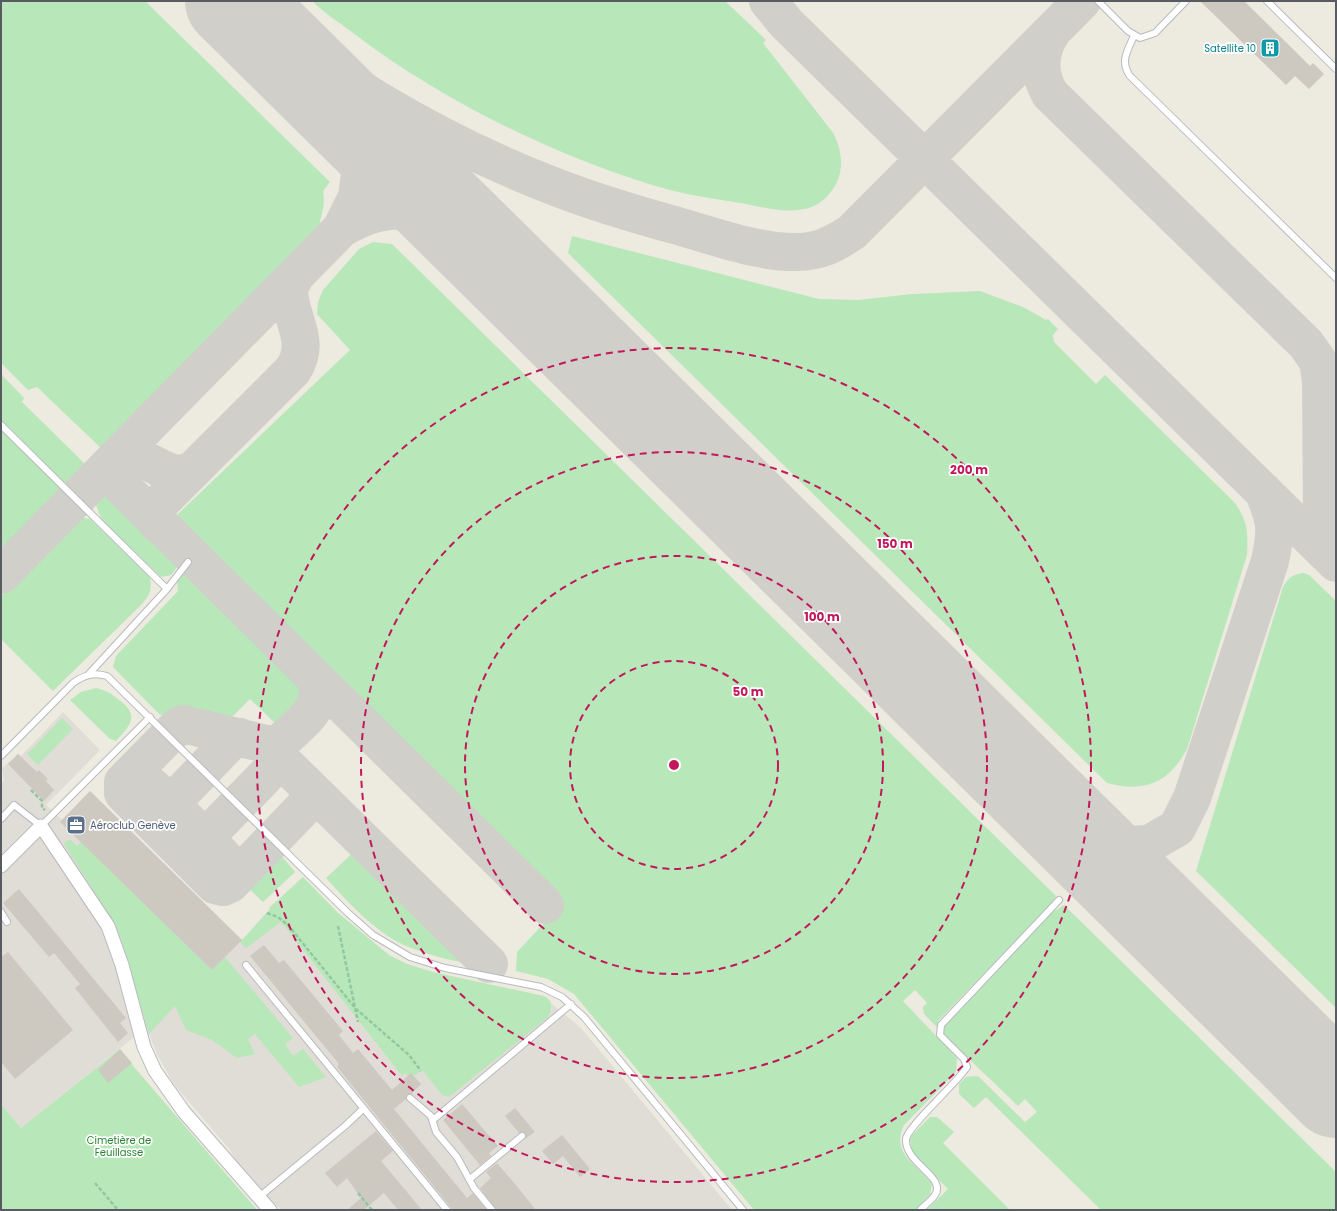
<svg xmlns="http://www.w3.org/2000/svg" width="1337" height="1211" font-family="Poppins,sans-serif">
<style>
.industrial{fill:#e0ddd7}
.green{fill:#b8e7b9}
.lines{fill:none;stroke-linecap:round;stroke-linejoin:round}
.taxiway{stroke:#d0cfca;stroke-width:38}
.runway{stroke:#d0cfca;stroke-width:94}
.building{fill:#cdc8c0}
.lane-casing{stroke:#b7bac0;stroke-width:8}
.street-casing{stroke:#b7bac0;stroke-width:15}
.path{stroke:#91c8a2;stroke-width:2.5;stroke-dasharray:4 2;stroke-linecap:butt}
.lane{stroke:#fff;stroke-width:6}
.street{stroke:#fff;stroke-width:13}
.ring{fill:none;stroke:#c2185b;stroke-width:2;stroke-dasharray:7 5}
.labels{text-anchor:middle;stroke-width:3.5;stroke-linejoin:round;paint-order:stroke}
.culture-label{font-size:10px;fill:#0d838f;stroke:#fff;text-anchor:end}
.service-label{font-size:10px;fill:#4e5e75;stroke:#fff;text-anchor:start}
.park-label{font-size:10px;fill:#2d8433;stroke:#fff}
.centre{fill:#c2185b;stroke:#fff;stroke-width:2}
.ring-label{font-size:12px;text-anchor:middle;font-weight:bold;fill:#c2185b;stroke:#fff;stroke-width:3.5;stroke-linejoin:round;paint-order:stroke}
</style>
<rect width="100%" height="100%" fill="#edeadf"/>
<path class="industrial" d="M63 712 100 750 46 805 62 820 90 791 242 940 240 942 281 922 402 1076 405 1073 422 1070 442 1095 552 1010V1004L581 1028 732 1210H281L237 1163 230 1150 173 1083 158 1056 149 1034 134 1037 21 1128 1 1104V784L4 781 2 768 18 754 21 756Z"/>
<path class="green" d="M1 1H145L330 182 323 191C326 207 320 215 319 230L103 450 37 387 28 390 1 363Z
M312 1H725L766 40 763 43 834 134C843 154 845 174 830 193 809 221 769 208 740 203 717 199 693 196 670 190 562 160 442 101 353 33 339 22 324 13 312 1Z
M572 236 819 299 858 300 913 294 980 291 1023 307 1046 320 1048 319 1058 329 1053 335 1054 342 1096 384 1105 375 1234 502C1248 521 1248 532 1247 555L1187 749C1169 783 1144 793 1107 783L568 253Z
M373 242 392 244 1056 896 1053 902 938 1021 937 1027 924 1014 923 1007 927 1003 915 990 903 1001 957 1058 956 1072 904 1125C890 1154 917 1164 932 1184L930 1195 915 1210H754L574 994 548 979 516 971 517 952 558 908 179 534 173 524 178 514 350 350 317 314 318 302 323 290 359 249Z
M1 374 24 398 22 402 84 463V470L1 556Z
M106 493 112 494 146 527 165 540 184 559 171 575 161 577 102 521 95 502Z
M78 517 90 519 149 576C153 588 150 595 142 604L53 691 1 639V596Z
M191 564 309 680 312 692 307 704 286 725 278 726 250 699 225 724 177 712 174 708 164 714 160 715 113 667 116 656 178 591 177 580Z
M1304 573 1309 575 1336 601V1008L1196 871 1283 587C1289 577 1293 574 1304 573Z
M96 688C105 690 112 694 119 700 140 715 131 725 116 741L110 739 70 700 81 692Z
M62 718 73 729 38 765 27 754Z
M71 840 77 846 81 842 212 970 225 957 293 1038 285 1044 293 1056 303 1049 326 1077 299 1087 255 1034 248 1039 255 1054 237 1058 212 1040 186 1030 175 1006 149 1034 121 939 115 924 64 844 66 841Z
M357 849 372 864 378 860 484 966C456 962 430 956 404 945 376 933 347 901 326 878Z
M278 852 295 872 263 902 244 884Z
M303 877 337 912 389 955 407 964 433 972 544 996C554 1001 553 1010 547 1018L449 1097 442 1095 422 1070 414 1076 411 1073 408 1076 405 1073 402 1076 281 922 246 948 240 942 270 909 269 908Z
M1064 905 1336 1172V1210H1101L986 1097 974 1108 959 1094V1084L966 1077 978 1076 1025 1122 1037 1112 1025 1099 1018 1106 942 1033 945 1021 1050 914Z
M120 1049 134 1067 257 1210H1V1104L21 1128Z
M930 1117H937L954 1132 943 1143 1010 1210H927L948 1189 913 1154 910 1140 912 1135Z"/>
<g class="lines">
<path class="taxiway" d="M236 1C331 77 435 140 548 184 590 201 634 214 678 226 717 237 775 259 815 250 829 247 840 240 852 232L1082 1
M768 1 786 23 1336 563
M1054 29C1039 49 1037 72 1050 94L1306 344 1318 361 1321 381 1322 518 1325 541 1332 559
M341 229C386 202 407 210 455 221
M120 455C149 451 165 484 193 470
M112 462 110 470 113 478 545 905
M158 524C155 514 155 509 162 501L293 370C311 342 292 323 289 293L290 286 296 275
M1 575 341 229 357 197 360 174 347 114
M315 679C328 707 299 724 281 742L278 747V757L489 964
M281 742 274 746 183 724 177 727 123 782V793L215 885 223 887 230 884 307 804 311 796 309 788
M141 764V777L164 797 176 798 177 810 199 832H211L212 845 233 867H246
M158 817 230 742 240 737
M1082 839 1127 845 1149 844 1177 828 1192 798 1270 561C1277 529 1276 521 1263 491
M193 850 277 764 278 757"/>
<path class="runway" d="M232 1 1336 1091"/>
</g>
<path class="building" d="M1200 1H1244L1310 66 1313 63 1324 74 1309 89 1295 76 1286 85Z
M18 754 37 772 39 770 48 779 46 781 54 790 44 801 8 764Z
M90 791 242 940 212 970 60 822Z
M19 889 126 1018 120 1023 128 1033 118 1042 75 988 80 984 54 953 49 957 3 903Z
M264 945 279 963 284 960 343 1031 339 1035 353 1053 358 1049 392 1090 411 1073 421 1084 413 1092 412 1094 407 1095 406 1099 394 1109 467 1198 473 1193 486 1210H453L337 1067 339 1064 250 956Z
M8 952 73 1030 15 1079 1 1062V957Z
M120 1049 132 1063 108 1083 98 1070Z
M462 1104 498 1146 489 1153 491 1156 480 1165 443 1120Z
M515 1108 535 1132 525 1139V1133H519L505 1116Z
M376 1131 393 1151 381 1161 422 1210H398L384 1193 364 1210H347L361 1198 347 1178 337 1187 325 1173Z
M562 1135 590 1169 580 1177 563 1156 553 1164 542 1151Z
M497 1163 515 1184 536 1210H496L480 1188 491 1178 486 1172Z"/>
<g class="lines">
<defs>
<path id="lane" d="M1098 1 1128 31 1140 38 1155 33 1186 1
M1267 1 1336 69
M1134 36C1127 51 1120 62 1130 76L1336 278
M1 425 167 589
M88 675 167 589 188 562
M1 756 73 683C84 675 94 672 107 676L348 913 373 935 410 957 445 968 541 987 562 997 584 1017 743 1210
M1 819 14 805 41 826 150 717
M1 912 7 922
M246 965 447 1210
M410 1098 431 1116 436 1132 457 1157 474 1188 492 1210
M433 1120 571 1004
M470 1179 522 1136
M259 1197 345 1126 363 1109
M920 1210C925 1205 932 1200 935 1195 947 1177 904 1163 906 1139 907 1127 957 1083 967 1067L964 1059 940 1035 941 1025 1059 900"/>
<path id="street" d="M1 866 41 826 108 926 122 965 144 1047 155 1071 184 1112 270 1210"/>
</defs>
<use href="#lane" class="lane-casing"/>
<use href="#street" class="street-casing"/>
<path class="path" d="M31 790 42 801V808L45 810
M267 913 278 917 288 925 356 1009 409 1055 421 1071
M338 926 358 1022
M95 1183 118 1210
M358 1193 372 1210"/>
<use href="#lane" class="lane"/>
<use href="#street" class="street"/>
</g>
<g class="ring">
<circle cx="674" cy="765" r="104"/>
<circle cx="674" cy="765" r="209"/>
<circle cx="674" cy="765" r="313"/>
<circle cx="674" cy="765" r="417"/>
</g>
<defs>
<symbol id="building-square" viewBox="-11 -11 22 22"><rect x="-9" y="-9" width="18" height="18" rx="4" fill="#0f9aa8" stroke="#fff"/><path d="M-4-6H4V6H1V3H-1V6H-4ZM-2.5-4.3h1.7v1.8h-1.7ZM.8-4.3h1.7v1.8H.8ZM-2.5-1h1.7V.8h-1.7ZM.8-1h1.7V.8H.8Z" fill="#fff"/></symbol>
<symbol id="office-square" viewBox="-11 -11 22 22"><rect x="-9" y="-9" width="18" height="18" rx="4" fill="#5c6f8a" stroke="#fff"/><path d="M-6-3h4V-5.5h4V-3h4V5H-6ZM-1-4.5V-3h2v-1.5ZM-6 0V1H6V0Z" fill="#fff"/></symbol>
</defs>
<g fill-rule="evenodd">
<use href="#building-square" x="1259" y="37" width="22" height="22"/>
<use href="#office-square" x="65" y="814" width="22" height="22"/>
</g>
<g class="labels">
<g class="culture-label">
<text x="1256" y="52">Satellite 10</text>
</g>
<g class="service-label">
<text x="90" y="829">Aéroclub Genève</text>
</g>
<g class="park-label">
<text x="119" y="1144">Cimetière de<tspan x="119" dy="12">Feuillasse</tspan></text>
</g>
</g>
<circle cx="674" cy="765" r="6" class="centre"/>
<g class="ring-label">
<text x="969" y="474">200 m</text>
<text x="895" y="548">150 m</text>
<text x="822" y="621">100 m</text>
<text x="748" y="696">50 m</text>
</g>
<rect width="1337" height="1211" fill="none" stroke="#585c62" stroke-width="4"/>
</svg>
